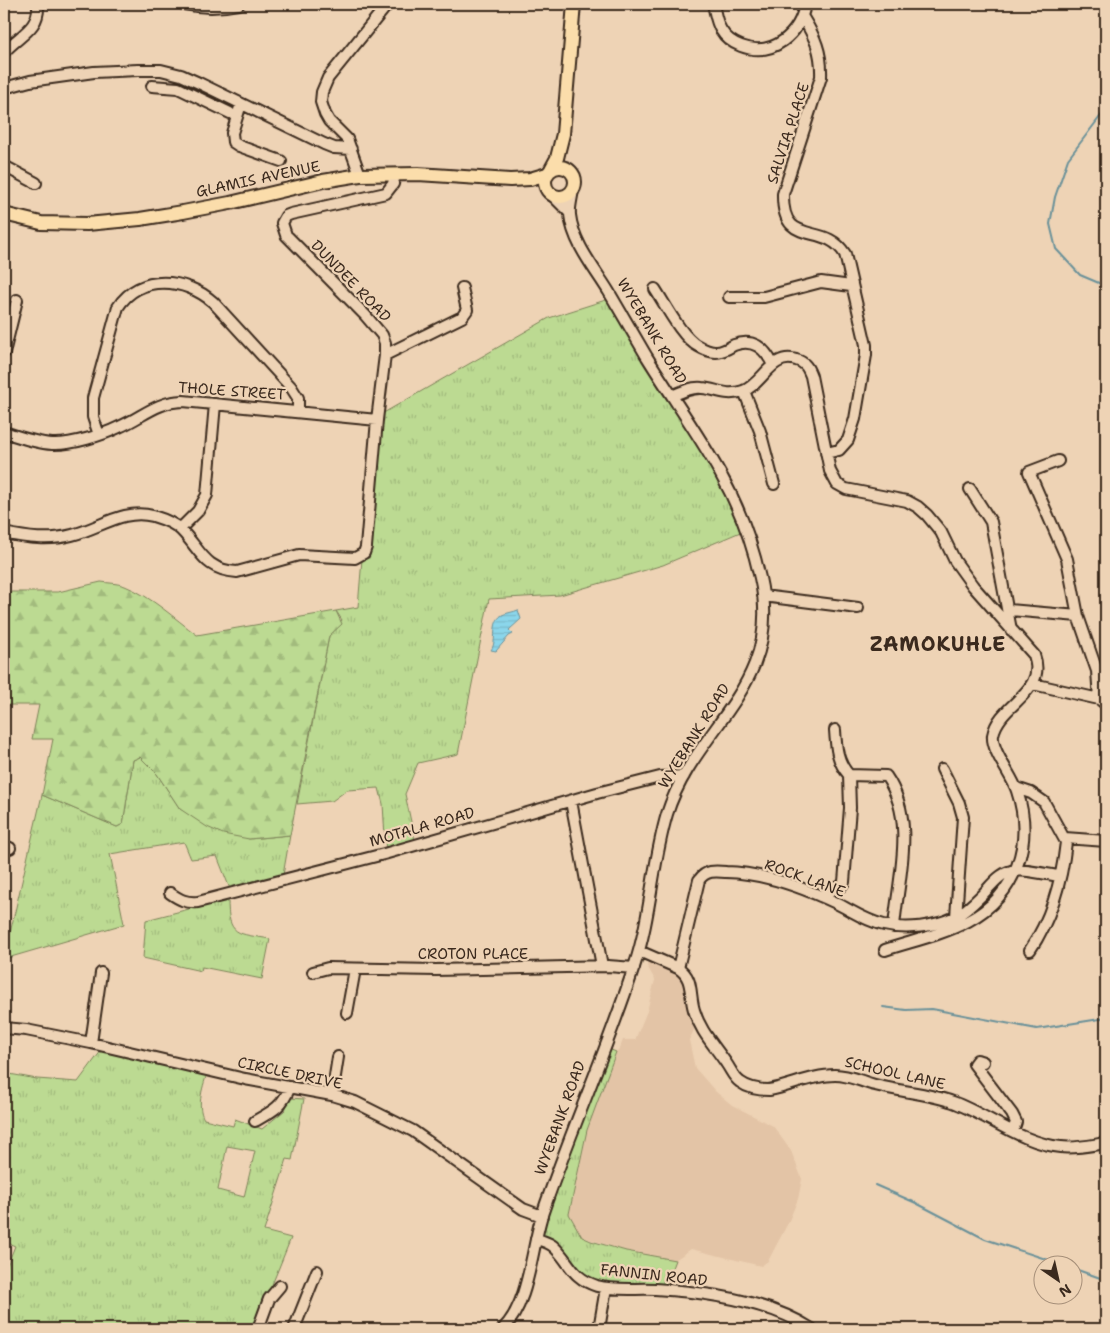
<svg xmlns="http://www.w3.org/2000/svg" width="1110" height="1333" font-family="'Shantell Sans',sans-serif">
<style>
.built{fill:#e3c4a6}
.grass{fill:url(#grass-tufts);stroke:#7c8258;fill-rule:evenodd}
.forest{fill:url(#forest-firs);stroke:#7c8258}
.water{fill:url(#water-rules);stroke:#6b9199}
.lines{fill:none;stroke-linecap:round;stroke-linejoin:round}
.stream{stroke:#6b9199;stroke-width:2}
.minor-casing{stroke:#3b2a1e;stroke-width:14}
.major-casing{stroke:#3b2a1e;stroke-width:16}
.minor{stroke:#eed3b5;stroke-width:10}
.major{stroke:#fbddab;stroke-width:12}
.labels{text-anchor:middle;stroke-width:4.5;stroke-linejoin:round;paint-order:stroke}
.street-label{font-size:15px;fill:#3b2a1e;stroke:#eed3b5}
.district-label{font-size:20px;font-weight:bold;letter-spacing:1px;fill:#3b2a1e;stroke:#eed3b5}
</style>
<defs>
<pattern id="grass-tufts" width="24" height="20" patternUnits="userSpaceOnUse" patternTransform="scale(1.25)"><rect width="24" height="20" fill="#bcda92"/><path d="M3 7l-1-3M5 7V3M7 7l1-3M15 17l-1-3M17 17v-4M19 17l1-3" fill="none" stroke="#a2bb7d"/></pattern>
<pattern id="forest-firs" width="22" height="20" patternUnits="userSpaceOnUse" patternTransform="scale(1.25)"><rect width="22" height="20" fill="#bcda92"/><path d="M5 1l3.5 6h-7zM16 11l3.5 6h-7z" fill="#a2bb7d"/></pattern>
<pattern id="water-rules" width="6" height="5" patternUnits="userSpaceOnUse" patternTransform="scale(1.25)"><rect width="6" height="5" fill="#8bd6eb"/><path d="M0 2.5h6" fill="none" stroke="#79b8c9"/></pattern>
</defs>
<rect width="100%" height="100%" fill="#eed3b5"/>
<filter id="ink" filterUnits="userSpaceOnUse"><feTurbulence type="fractalNoise" baseFrequency=".02" numOctaves="2"/><feDisplacementMap in="SourceGraphic" scale="10" xChannelSelector="R" yChannelSelector="G"/><feConvolveMatrix kernelMatrix="1 2 1 2 8 2 1 2 1" color-interpolation-filters="sRGB"/></filter>
<g filter="url(#ink)">
<path class="built" d="M650 957 686 976 694 1030 689 1040 695 1068 716 1092 732 1105 773 1126 791 1151 802 1179 798 1199 788 1223 768 1261 761 1266 691 1249 675 1260 626 1251 582 1237 569 1214 587 1130 604 1080 616 1052 620 1048 623 1040H635L647 1011 655 980 647 966Z"/>
<path class="grass" d="M612 298 696 436 745 530 663 565 560 595 489 599 458 754 418 763 405 794 416 845 386 854 383 804 379 788 347 790 332 801 297 804 329 636 342 620 336 611 358 607 362 559 380 415 549 318Z
M140 757 157 774 180 809 249 839 290 835 282 881 232 894 217 856 191 859 184 842 110 854 124 924 4 959 42 795 117 827 123 824 133 760Z
M228 899C228 937 237 933 270 939L262 979 202 967 201 971 143 958 146 920Z
M104 1047 208 1071C203 1085 196 1106 204 1119L233 1126 235 1119 262 1129 285 1110 290 1098 304 1099 292 1160 287 1159 264 1231 291 1238 254 1329H4V1273L15 1246 4 1241V1073L37 1079 78 1082ZM227 1146 255 1151 244 1197 218 1190Z
M604 1047 616 1052 587 1130 569 1214 582 1237 591 1241 626 1251 675 1260 664 1289 596 1285 535 1238Z"/>
<path class="forest" d="M101 582C108 583 117 583 125 586 152 597 174 618 197 635L336 611 342 624 329 636 290 835 249 839 223 834 207 827 180 809 157 774 140 757 133 760 123 824 117 827 42 795 53 739H32L39 705H8L4 699V592H58Z"/>
<path class="water" d="M518 610 521 619 509 630 513 634 509 636 496 651 491 650C498 641 490 623 502 615 506 613 514 612 518 610Z"/>
<g class="lines">
<path class="stream" d="M1106 109 1068 159 1055 197 1050 224 1056 249 1080 275 1106 286
M883 1007 906 1010 932 1009 1037 1029 1106 1018
M875 1185 916 1203 985 1239 1067 1266
M1072 1268 1106 1280"/>
<defs>
<path id="minor" d="M183 4C202 8 220 8 239 4
M713 4C715 12 716 22 721 30 725 37 733 43 741 46 773 58 800 34 805 4
M802 16C815 37 822 52 821 77L783 194C782 250 824 220 845 254L866 345V355L855 419 848 440 839 450 826 453
M4 52C19 35 40 29 38 4
M152 86 178 88 230 113
M4 88 30 81 94 72 138 70H161L181 75 199 83 324 144 334 148 351 149
M241 104 232 133 233 142 239 146 281 161
M4 166 36 183
M360 175 347 139 329 121 325 114 321 102 322 92 328 78 387 5
M553 196 570 213
M655 289C665 304 682 338 698 346 703 349 710 352 716 352 722 352 729 348 734 345 753 338 765 348 773 365
M729 297H764L821 282 851 286
M4 353 17 300
M385 355 462 317 467 310 462 288
M744 391 760 431 774 484
M672 396C681 392 691 387 702 388 717 389 726 397 743 391 762 385 772 352 796 360 805 362 808 368 811 376L830 471 837 484 846 489 907 501 918 507 927 515 941 532 955 561 973 586 1034 655C1048 693 999 703 993 735 991 751 1012 775 1017 791 1034 842 1017 895 968 921 942 935 912 941 885 950
M4 432C19 437 36 443 52 444 71 445 103 435 119 427 143 417 155 402 183 401L377 420
M99 435 93 417V398L118 307C140 273 186 278 213 302L291 387 298 398V411
M1058 461 1029 472 1067 559 1078 616 1097 671 1099 699 1103 702H1106
M970 489 991 522 1011 630
M180 529 198 511 207 495 215 404
M4 533C27 538 49 541 72 535 100 528 124 508 153 516 163 519 174 523 181 530 201 550 204 570 237 572L299 555 355 558 364 553 366 547 377 420 385 355V343L382 335 365 315 286 235 282 223 286 216 291 214 386 193 393 184 395 174
M763 596 858 608
M1009 610 1078 616
M1033 684 1099 699
M835 730C836 747 837 762 849 775L886 776C917 821 898 877 894 927
M942 769 959 803 963 817 956 917
M1016 788 1031 793 1044 802 1066 842C1062 879 1051 919 1030 950
M571 801 602 966
M1065 838 1106 841
M4 846 10 848
M170 893C180 900 186 903 198 902L384 854 597 793 660 777 684 776
M820 896 841 886 844 882 850 808 849 775
M639 951 678 968 699 880C706 870 715 871 726 872 764 873 802 887 836 903 852 911 866 921 884 925 906 930 935 927 955 917 965 912 974 903 982 895 990 887 999 874 1011 871 1020 868 1049 875 1060 876
M678 968C694 978 689 994 694 1010 700 1031 714 1045 726 1063 731 1070 733 1077 740 1082 748 1088 759 1090 769 1090 791 1086 813 1075 835 1075 850 1075 862 1082 875 1085 901 1092 928 1093 953 1102 988 1115 1023 1144 1061 1147 1076 1149 1092 1145 1106 1143
M313 972 328 968 436 970 608 966 634 968
M347 1013 355 969
M4 1028 26 1030 91 1043 245 1079 332 1095 355 1102 413 1131 523 1209 542 1216
M91 1043 101 973
M983 1062 977 1060 974 1064 1012 1114 1016 1122 1013 1131
M332 1095 338 1057
M255 1121C273 1111 282 1107 290 1087
M536 1238C541 1241 548 1242 553 1246 570 1261 571 1278 597 1286 615 1291 636 1288 655 1289 706 1292 769 1301 812 1329
M258 1329 269 1299 280 1286
M294 1329 317 1271
M503 1329C530 1302 531 1248 543 1212 571 1130 607 1050 634 967 651 917 652 864 667 814 694 727 785 686 760 578 752 542 738 505 720 473 698 433 671 396 647 357 634 335 622 314 609 292 595 269 573 243 570 215 569 207 572 198 573 190
M599 1329 606 1288"/>
<path id="major" d="M545 182a15 15 0 1 1 30 0a15 15 0 1 1-30 0Z
M551 169 557 158 563 134 574 4
M4 214 41 223 87 224 140 219 183 212 230 203 323 181 360 175 418 174 510 180 530 179 547 174"/>
</defs>
<use href="#minor" class="minor-casing"/>
<use href="#major" class="major-casing"/>
<use href="#minor" class="minor"/>
<use href="#major" class="major"/>
</g>
</g>
<g class="labels">
<g class="street-label">
<text transform="translate(788 133) rotate(-72)" y="5">SALVIA PLACE</text>
<text transform="translate(258 179) rotate(-12)" y="5">GLAMIS AVENUE</text>
<text transform="translate(351 281) rotate(46)" y="5">DUNDEE ROAD</text>
<text transform="translate(652 331) rotate(59)" y="5">WYEBANK ROAD</text>
<text transform="translate(232 391) rotate(4)" y="5">THOLE STREET</text>
<text transform="translate(694 736) rotate(-58)" y="5">WYEBANK ROAD</text>
<text transform="translate(422 827) rotate(-16)" y="5">MOTALA ROAD</text>
<text transform="translate(805 878) rotate(20)" y="5">ROCK LANE</text>
<text x="473" y="959">CROTON PLACE</text>
<text transform="translate(290 1073) rotate(12)" y="5">CIRCLE DRIVE</text>
<text transform="translate(895 1073) rotate(13)" y="5">SCHOOL LANE</text>
<text transform="translate(560 1118) rotate(-70)" y="5">WYEBANK ROAD</text>
<text transform="translate(654 1275) rotate(6)" y="5">FANNIN ROAD</text>
</g>
<g class="district-label">
<text x="938" y="651">ZAMOKUHLE</text>
</g>
</g>
<rect width="1110" height="1333" fill="none" stroke="#eed3b5" stroke-width="20"/>
<rect x="10" y="10" width="1090" height="1313" fill="none" stroke="#3b2a1e" stroke-width="2" filter="url(#ink)"/>
<g transform="translate(1058 1280) rotate(146)"><circle r="24" fill="#eed3b5" stroke="#a68f79"/>
<path d="M0-4L9 19L0 12L-9 19Z" fill="#3b2a1e"/>
<text y="-8" font-size="14" font-weight="bold" text-anchor="middle" fill="#3b2a1e">N</text>
</g>
</svg>
